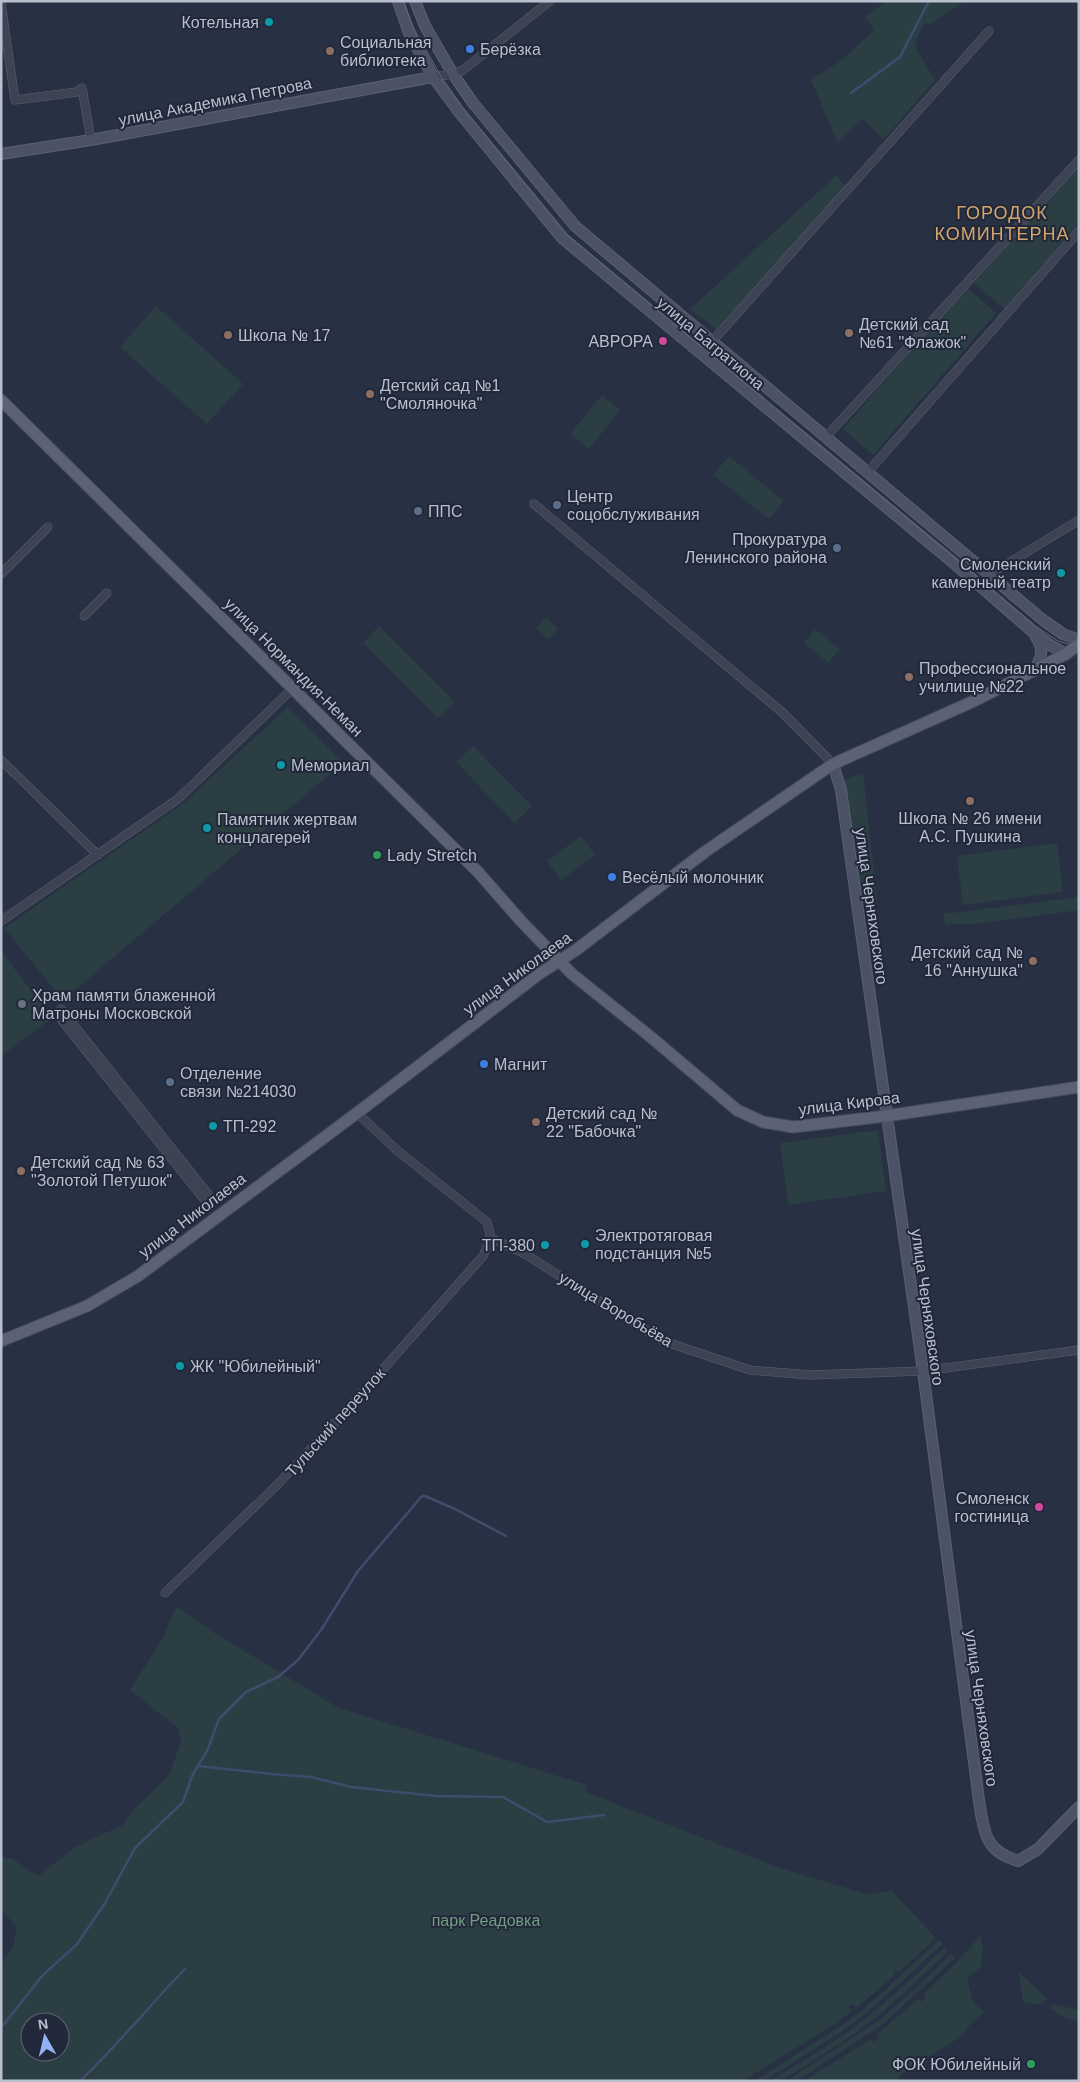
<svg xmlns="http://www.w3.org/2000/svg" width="1080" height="2082" font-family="Arial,sans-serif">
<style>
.green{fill:#2a3e44;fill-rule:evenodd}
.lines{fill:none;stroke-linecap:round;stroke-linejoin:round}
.stream{stroke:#3f4c6c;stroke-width:2.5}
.street-casing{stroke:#5b6171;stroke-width:9}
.secondary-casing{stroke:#5b6171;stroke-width:12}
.primary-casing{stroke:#464c5d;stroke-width:13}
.street{stroke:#3d4353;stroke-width:8}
.secondary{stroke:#4b5266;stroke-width:10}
.primary{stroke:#5b6273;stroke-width:11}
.tram{stroke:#5f677a;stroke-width:1}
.culture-dot{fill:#0f9aa8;stroke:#212839;stroke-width:2}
.shop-dot{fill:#3f7fe0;stroke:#212839;stroke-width:2}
.education-dot{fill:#8d6e63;stroke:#212839;stroke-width:2}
.hotel-dot{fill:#d1479c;stroke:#212839;stroke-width:2}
.service-dot{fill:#5c6f8a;stroke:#212839;stroke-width:2}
.leisure-dot{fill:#2e9e5b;stroke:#212839;stroke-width:2}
.worship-dot{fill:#6b7280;stroke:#212839;stroke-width:2}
.labels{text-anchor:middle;stroke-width:4;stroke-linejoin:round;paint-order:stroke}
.poi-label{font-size:16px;fill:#babfcd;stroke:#212839;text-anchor:start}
.street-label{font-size:16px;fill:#babfcd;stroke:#212839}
.park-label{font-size:16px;fill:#729d81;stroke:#212839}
.neighbourhood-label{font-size:18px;letter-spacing:1px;fill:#d4a66e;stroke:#212839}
</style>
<rect width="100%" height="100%" fill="#283143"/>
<path class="green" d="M887 1H965L929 25 925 23 915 41 918 52 935 80 884 139 862 119 838 143 811 80 842 60 874 30 865 17Z
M1079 164V223L1005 309 974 283Z
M837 175 847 189 717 330 690 309Z
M966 287 996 313 873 455 843 429Z
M156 306 243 384 207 424 120 347Z
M602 395 620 410 589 449 570 434Z
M729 456 784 501 769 519 713 475Z
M546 617 558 629 548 639 536 628Z
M379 626 455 702 438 718 363 643Z
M815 629 840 649 828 663 804 643Z
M288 707 343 763 63 1000 4 928 184 803Z
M473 746 532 806 515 823 456 762Z
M863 773 877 900 862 904 842 781Z
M581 836 595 855 561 880 547 861Z
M1057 843 1063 892 963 905 957 856Z
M1079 897V910L982 923 945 925 943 914Z
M1 951 52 1018 1 1056Z
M878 1130 886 1191 788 1205 780 1143Z
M176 1606 216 1634 339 1708 587 1785 586 1792 777 1867 866 1894 892 1891 936 1938 899 1972 896 1969 893 1973 895 1975 856 2008 853 2004 849 2007 852 2011 833 2025 743 2081H1V1966L13 1946 17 1929 6 1914 1 1911V1858L13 1859 38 1876 76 1847 100 1835 122 1826 132 1811 169 1775 181 1742 178 1728 130 1690 164 1636ZM30 2022H60V2052H30Z
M980 1936 983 1948 981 1967 967 1978 972 2000 984 2013 972 2022 962 2036 900 2075 897 2081H804L871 2039 873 2042 878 2038 876 2035 918 1999 921 2002 926 1996 924 1994 959 1960Z
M939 1940 943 1944 869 2011 843 2031 764 2081H754L841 2026 865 2008Z
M945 1947 948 1951C924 1974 901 1998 874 2019 845 2042 813 2061 781 2081H769C795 2065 822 2050 847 2032 882 2007 914 1977 945 1947Z
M951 1954 955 1958 882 2025 797 2081H786L878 2021 916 1988Z
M1019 1972 1047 1999 1041 2005 1023 2002Z
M1053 2004 1079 2010V2022L1067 2019 1050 2008Z"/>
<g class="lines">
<path class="stream" d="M851 93 900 57 929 1
M198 1766 272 1774 311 1777 351 1787 436 1796 503 1797 547 1822 604 1815
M1 2028 42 1976 77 1944 105 1903 135 1848 183 1802 192 1776 208 1749 219 1719 246 1692 278 1677 298 1660 321 1630 358 1571 422 1496H425L455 1509 506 1536
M80 2081C117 2046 149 2006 185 1969"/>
<defs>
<path id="street" d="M1 3 15 100 77 92 82 88 91 140
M433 77 453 74 463 70 550 1
M701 354 989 31
M825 438 1079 160
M867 473 1079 231
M534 504 783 713 833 764
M1 574 48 527
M989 575 1079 520
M84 616 107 593
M1 760 98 855
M1 921 178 799 293 688
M61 1009 208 1194
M56 1013 203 1198
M357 1113 398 1151 487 1222 491 1238 525 1254 663 1341 750 1370 810 1375 923 1371 1079 1350
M165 1593 277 1485 348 1409 483 1256 491 1238"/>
<path id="secondary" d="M398 1 409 33 433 77 459 112 562 238 956 565 1033 632 1050 645 1066 654
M415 1 425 26 453 74 473 103 575 226 1043 620 1063 634 1079 640
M1 154 91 140 433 77
M1034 671C1041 658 1045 650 1036 637
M833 764 841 790 923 1371 975 1770C978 1788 980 1825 989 1841 995 1852 1006 1857 1018 1861L1038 1849 1079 1807"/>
<path id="primary" d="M1 400 478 872 521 921 572 974 652 1038 737 1110 763 1122 793 1127 886 1116 1079 1087
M1 1341 87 1306 138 1276 357 1113 539 974 576 950 706 851 833 764 974 701 1066 654 1079 644"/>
</defs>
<use href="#street" class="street-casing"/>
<use href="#secondary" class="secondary-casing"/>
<use href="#primary" class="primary-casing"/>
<use href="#street" class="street"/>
<use href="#secondary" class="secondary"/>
<use href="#primary" class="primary"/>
<path class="tram" d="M403 1 415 31 442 78 464 109 568 235 1037 627 1058 641 1079 647"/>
</g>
<g class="culture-dot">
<circle cx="269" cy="22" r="5"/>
<circle cx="1061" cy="573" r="5"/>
<circle cx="281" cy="765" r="5"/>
<circle cx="207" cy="828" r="5"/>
<circle cx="213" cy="1126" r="5"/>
<circle cx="585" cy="1244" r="5"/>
<circle cx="545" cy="1245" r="5"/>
<circle cx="180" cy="1366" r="5"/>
</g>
<g class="shop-dot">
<circle cx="470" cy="49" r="5"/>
<circle cx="612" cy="877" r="5"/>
<circle cx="484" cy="1064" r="5"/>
</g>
<g class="education-dot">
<circle cx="330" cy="51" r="5"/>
<circle cx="849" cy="333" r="5"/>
<circle cx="228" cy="335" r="5"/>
<circle cx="370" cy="394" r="5"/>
<circle cx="909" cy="677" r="5"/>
<circle cx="970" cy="801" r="5"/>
<circle cx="1033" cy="961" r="5"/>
<circle cx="536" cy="1122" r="5"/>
<circle cx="21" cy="1171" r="5"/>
</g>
<g class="hotel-dot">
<circle cx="663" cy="341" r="5"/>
<circle cx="1039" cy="1507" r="5"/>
</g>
<g class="service-dot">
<circle cx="557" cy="505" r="5"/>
<circle cx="418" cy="511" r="5"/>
<circle cx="837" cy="548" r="5"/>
<circle cx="170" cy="1082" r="5"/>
</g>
<g class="leisure-dot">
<circle cx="377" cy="855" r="5"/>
<circle cx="1031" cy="2064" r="5"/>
</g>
<circle class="worship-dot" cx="22" cy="1004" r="5"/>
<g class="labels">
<g class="poi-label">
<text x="259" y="28" text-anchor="end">Котельная</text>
<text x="340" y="48">Социальная<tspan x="340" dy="18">библиотека</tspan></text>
<text x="480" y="55">Берёзка</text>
<text x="859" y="330">Детский сад<tspan x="859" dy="18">№61 "Флажок"</tspan></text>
<text x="238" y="341">Школа № 17</text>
<text x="653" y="347" text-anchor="end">ABPOPA</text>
<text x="380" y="391">Детский сад №1<tspan x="380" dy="18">"Смоляночка"</tspan></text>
<text x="567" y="502">Центр<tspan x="567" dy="18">соцобслуживания</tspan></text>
<text x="428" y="517">ППС</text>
<text x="827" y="545" text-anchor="end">Прокуратура<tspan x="827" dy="18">Ленинского района</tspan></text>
<text x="1051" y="570" text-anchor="end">Смоленский<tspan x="1051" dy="18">камерный театр</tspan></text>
<text x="919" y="674">Профессиональное<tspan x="919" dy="18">училище №22</tspan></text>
<text x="291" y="771">Мемориал</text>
<text x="970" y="824" text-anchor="middle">Школа № 26 имени<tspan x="970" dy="18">А.С. Пушкина</tspan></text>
<text x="217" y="825">Памятник жертвам<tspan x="217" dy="18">концлагерей</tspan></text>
<text x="387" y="861">Lady Stretch</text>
<text x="622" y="883">Весёлый молочник</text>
<text x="1023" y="958" text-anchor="end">Детский сад №<tspan x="1023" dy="18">16 "Аннушка"</tspan></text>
<text x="32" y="1001">Храм памяти блаженной<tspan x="32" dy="18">Матроны Московской</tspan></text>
<text x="494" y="1070">Магнит</text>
<text x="180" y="1079">Отделение<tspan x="180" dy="18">связи №214030</tspan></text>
<text x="546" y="1119">Детский сад №<tspan x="546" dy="18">22 "Бабочка"</tspan></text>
<text x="223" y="1132">ТП-292</text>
<text x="31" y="1168">Детский сад № 63<tspan x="31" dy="18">"Золотой Петушок"</tspan></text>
<text x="595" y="1241">Электротяговая<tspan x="595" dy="18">подстанция №5</tspan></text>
<text x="535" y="1251" text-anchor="end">ТП-380</text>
<text x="190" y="1372">ЖК "Юбилейный"</text>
<text x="1029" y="1504" text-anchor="end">Смоленск<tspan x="1029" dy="18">гостиница</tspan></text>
<text x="1021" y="2070" text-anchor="end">ФОК Юбилейный</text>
</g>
<g class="street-label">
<text transform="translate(215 101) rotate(-11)" y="6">улица Академика Петрова</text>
<text transform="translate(711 343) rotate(40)" y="6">улица Багратиона</text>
<text transform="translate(294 667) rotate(45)" y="6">улица Нормандия-Неман</text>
<text transform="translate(872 906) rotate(82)" y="6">улица Черняховского</text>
<text transform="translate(517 973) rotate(-36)" y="6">улица Николаева</text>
<text transform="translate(849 1103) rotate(-7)" y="6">улица Кирова</text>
<text transform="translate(192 1215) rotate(-37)" y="6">улица Николаева</text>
<text transform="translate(928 1307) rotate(82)" y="6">улица Черняховского</text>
<text transform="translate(616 1309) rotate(31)" y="6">улица Воробьёва</text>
<text transform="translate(335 1422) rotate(-48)" y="6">Тульский переулок</text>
<text transform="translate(982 1708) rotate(82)" y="6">улица Черняховского</text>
</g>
<g class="park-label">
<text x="486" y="1926">парк Реадовка</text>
</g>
<g class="neighbourhood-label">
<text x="1002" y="219">ГОРОДОК<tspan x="1002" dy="21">КОМИНТЕРНА</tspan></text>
</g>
</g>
<rect width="1080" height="2082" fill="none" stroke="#babfcd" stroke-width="5"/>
<g transform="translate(45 2037) rotate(352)"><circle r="24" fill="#212839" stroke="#5e6474"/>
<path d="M0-4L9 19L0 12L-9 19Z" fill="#96b0f6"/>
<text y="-8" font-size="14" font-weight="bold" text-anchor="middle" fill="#babfcd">N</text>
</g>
</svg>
